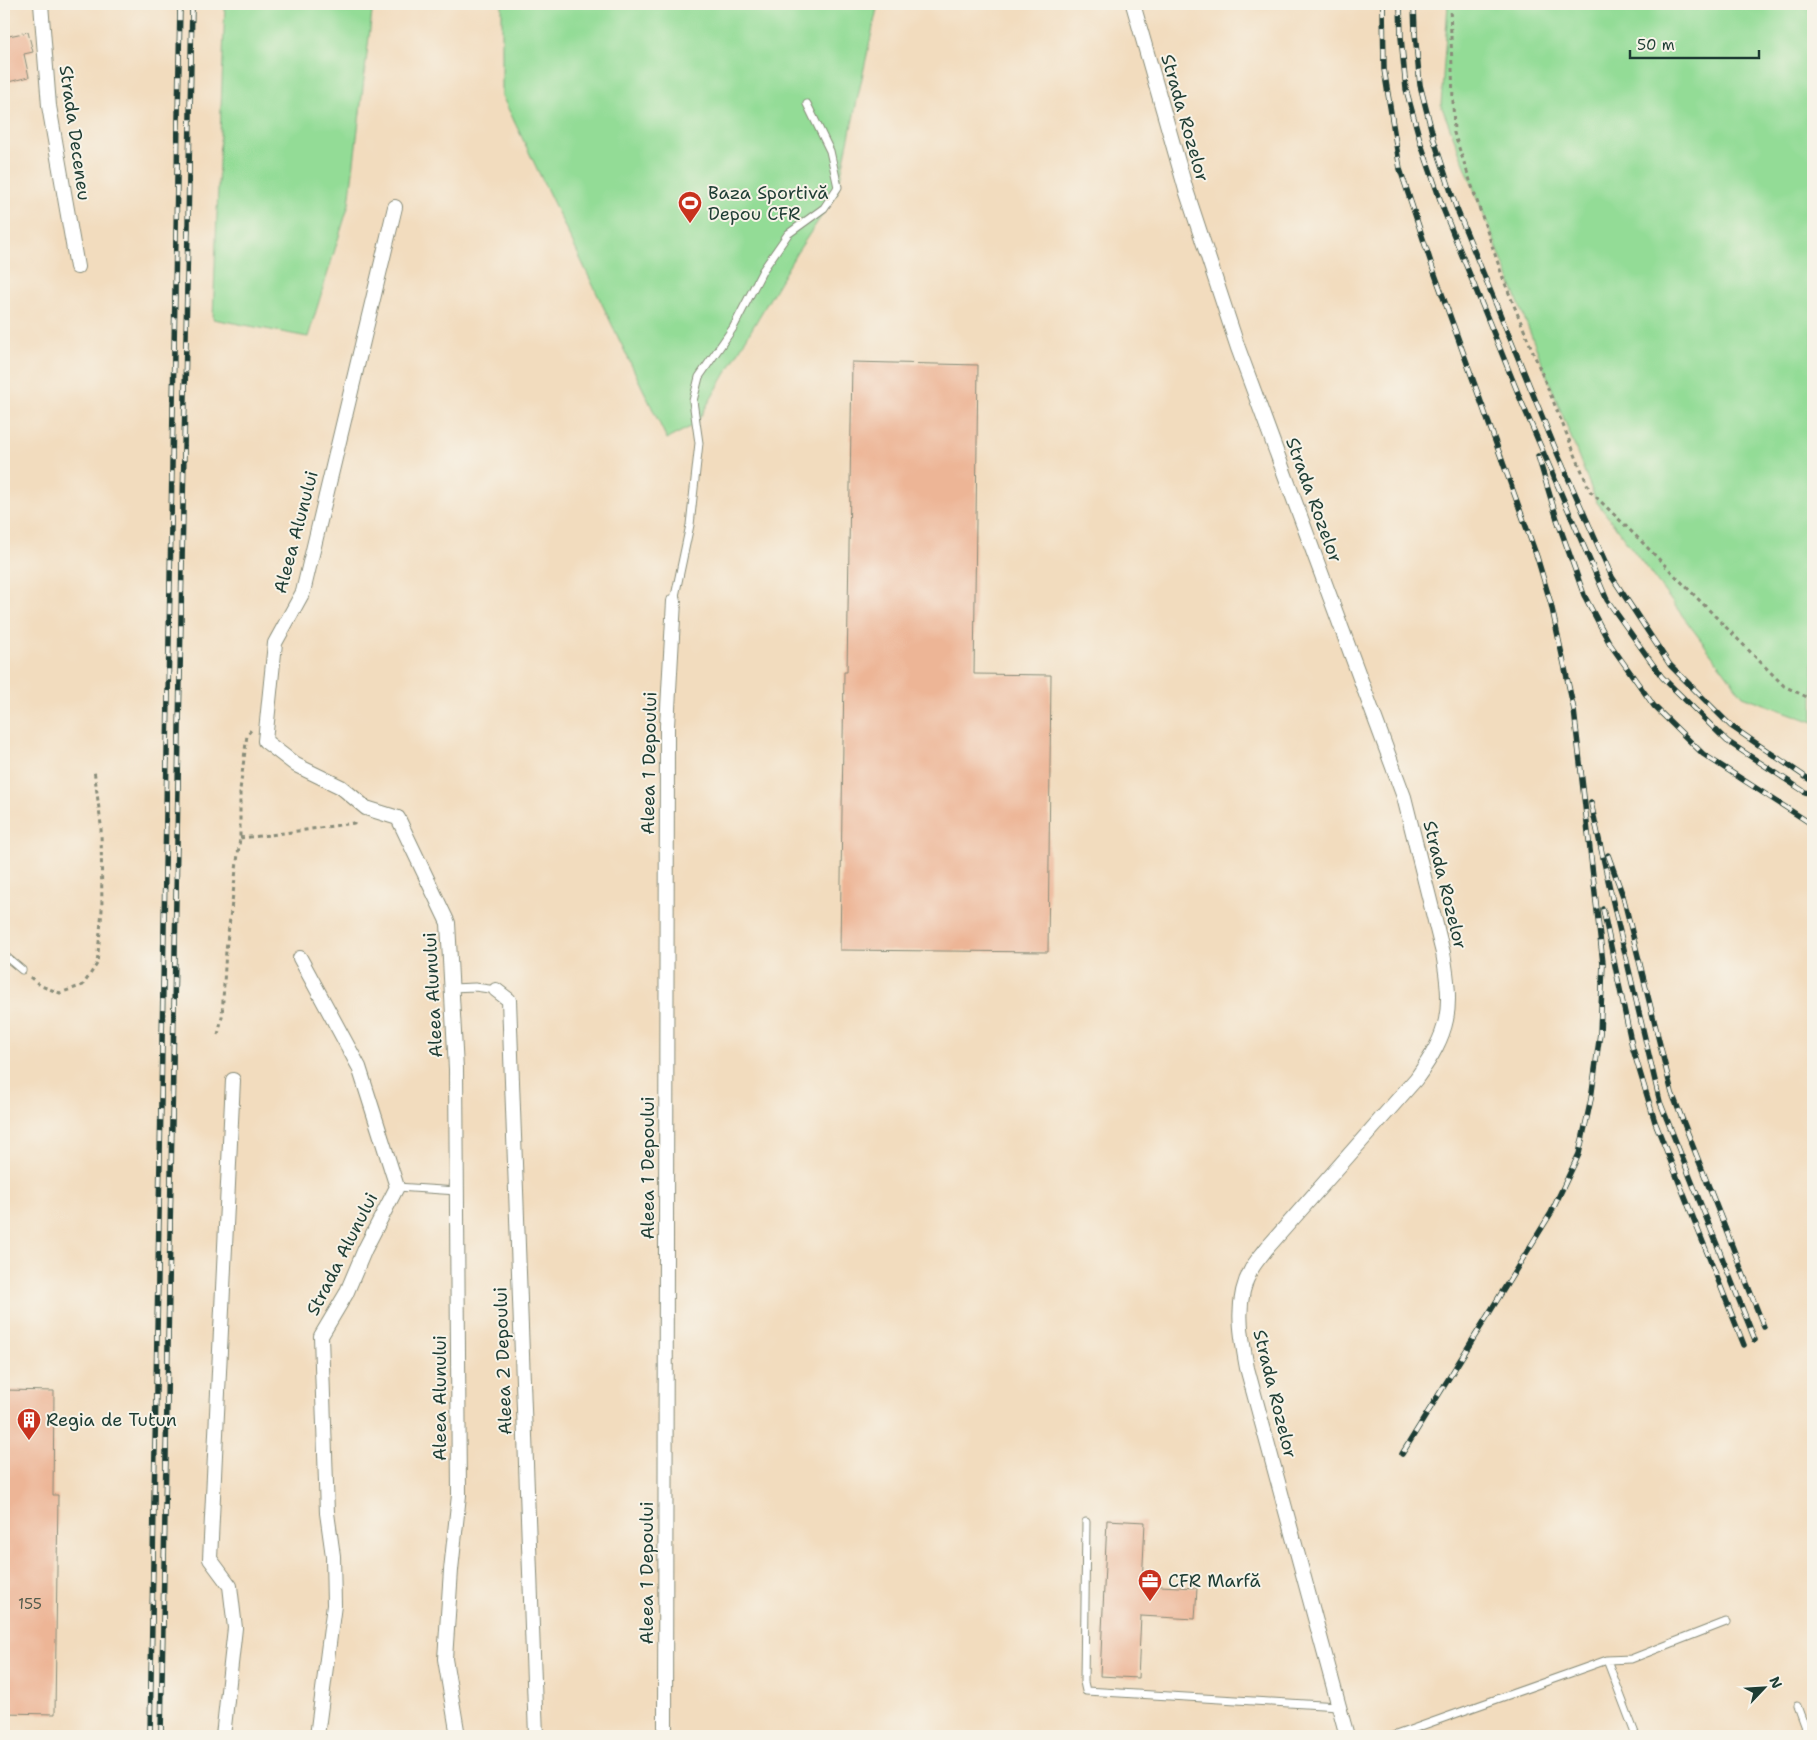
<svg xmlns="http://www.w3.org/2000/svg" width="1817" height="1740" font-family="'Shantell Sans',sans-serif">
<style>
.green{fill:#93dc96;stroke:#598c65}
.building{fill:#edb596}
.lines{fill:none;stroke-linecap:round;stroke-linejoin:round}
.service-casing{stroke:#888c79;stroke-width:9}
.minor-casing{stroke:#888c79;stroke-width:16}
.path{stroke:#888c79;stroke-width:3;stroke-dasharray:4 4;stroke-linecap:butt}
.service{stroke:#fff;stroke-width:7}
.minor{stroke:#fff;stroke-width:14}
.rail-casing{stroke:#1f3d34;stroke-width:5.5}
.rail{stroke:#f7f3e8;stroke-width:4;stroke-dasharray:11;stroke-linecap:butt}
.labels{text-anchor:middle;stroke-width:4;stroke-linejoin:round;paint-order:stroke}
.number-label{font-size:15px;fill:#525b4c}
.street-label{font-size:18px;fill:#1f3d34;stroke:#f7f3e8}
.poi-label{font-size:18px;fill:#1f3d34;stroke:#f7f3e8;text-anchor:start}
</style>
<rect width="100%" height="100%" fill="#f7f3e8"/>
<filter id="ink" filterUnits="userSpaceOnUse"><feTurbulence type="fractalNoise" baseFrequency=".02" numOctaves="2"/><feDisplacementMap in="SourceGraphic" scale="10" xChannelSelector="R" yChannelSelector="G"/><feConvolveMatrix kernelMatrix="1 2 1 2 8 2 1 2 1" color-interpolation-filters="sRGB"/></filter>
<filter id="wash" filterUnits="userSpaceOnUse"><feTurbulence type="fractalNoise" baseFrequency=".0096" numOctaves="4" result="noise"/><feDisplacementMap in="SourceGraphic" scale="20" xChannelSelector="R" yChannelSelector="G"/><feGaussianBlur stdDeviation="1.12" result="paint"/><feColorMatrix in="noise" values="0 0 0 0 0 0 0 0 0 0 0 0 0 0 0 0 0 1.4 0 .05"/><feComposite in="paint" operator="in"/></filter>
<g filter="url(#wash)">
<rect width="100%" height="100%" fill="#f2dcbe"/>
<path class="green" d="M225 4H373L349 204 308 337 213 319Z
M502 4H878L837 193 796 254 696 424 667 439 502 96Z
M1448 4H1813V722L1743 696 1596 501 1441 105Z"/>
<g id="blocks">
<path class="building" d="M28 32 33 52 24 54 29 77 4 83V37Z
M852 362 978 365 974 674 1051 675 1048 952 840 950 844 672H847Z
M4 1390 54 1391 53 1495H58L55 1714 4 1713Z
M1107 1520 1145 1522 1142 1585 1197 1588 1195 1619 1141 1616 1138 1678 1100 1676Z"/>
</g>
</g>
<g filter="url(#ink)">
<use href="#blocks" fill-opacity="0" stroke="#888c79" stroke-width="1"/>
<g class="lines">
<defs>
<path id="service" d="M674 601 690 525 699 443 693 401 699 377 733 328 763 270 788 234 824 208 838 187 830 151 807 104
M4 955 22 970
M451 988 475 987 496 990
M397 1187 457 1191
M1086 1522 1084 1682 1086 1691 1338 1706
M1607 1660 1636 1736
M1797 1706 1808 1736
M1393 1736 1607 1660 1631 1659 1726 1622"/>
<path id="minor" d="M41 4 49 106 77 267
M1133 4 1186 190 1238 348 1404 797 1443 953C1453 1011 1450 1031 1416 1079L1267 1248C1262 1255 1255 1262 1251 1270 1234 1301 1241 1335 1247 1368L1347 1736
M395 207 303 592 275 643 265 741 296 765 341 787 366 808 398 818 448 923 456 1069 459 1495 451 1570 445 1659 458 1736
M300 958 359 1067 397 1187 365 1249 346 1294 321 1336 327 1513 333 1556 334 1605 317 1736
M496 990 509 1000 536 1736
M223 1736 235 1628 230 1586 210 1559 233 1080
M665 1736 667 726 674 601"/>
</defs>
<use href="#service" class="service-casing"/>
<use href="#minor" class="minor-casing"/>
<path class="path" d="M1450 4 1454 133 1504 281 1590 491 1638 538 1784 686 1813 700
M240 838 270 835 354 823 357 820
M30 977 41 986 60 993 83 985 97 964 102 910 101 825 94 769
M218 1035 222 1017 226 950 240 838V790L247 735 251 730"/>
<use href="#service" class="service"/>
<use href="#minor" class="minor"/>
<defs>
<path id="rail" d="M1383 4 1384 69 1400 169 1433 269 1537 557 1551 604 1574 710 1603 963 1600 1033 1591 1099 1579 1154 1551 1213 1402 1454
M1400 4 1401 37 1406 89 1421 144 1444 211 1522 403 1607 600 1662 677 1727 741 1805 792 1813 795
M1414 4 1415 33 1420 85 1434 140 1456 207 1558 455 1612 577 1670 665 1731 726 1807 778 1813 781
M1538 456 1557 519 1584 595 1610 644 1654 706 1703 754 1813 825
M1591 803 1612 898 1660 1102 1755 1340
M1608 855 1623 896 1672 1093 1764 1327
M1603 909 1632 1046 1655 1122 1744 1345
M150 1736 180 4
M161 1736 192 4"/>
</defs>
<use href="#rail" class="rail-casing"/>
<use href="#rail" class="rail"/>
</g>
</g>
<defs>
<symbol id="stadium-pin" viewBox="-11 -11 22 30"><path d="M0 17L-7.5 6A9.5 9.5 0 1 1 7.5 6Z" fill="#c8321e" stroke="#f7f3e8"/><path d="M0-5a6.5 5 0 1 0 0 10a6.5 5 0 1 0 0-10ZM-3.5-1.8h7v3.6h-7Z" fill="#fff"/></symbol>
<symbol id="building-pin" viewBox="-11 -11 22 30"><path d="M0 17L-7.5 6A9.5 9.5 0 1 1 7.5 6Z" fill="#c8321e" stroke="#f7f3e8"/><path d="M-4-6H4V6H1V3H-1V6H-4ZM-2.5-4.3h1.7v1.8h-1.7ZM.8-4.3h1.7v1.8H.8ZM-2.5-1h1.7V.8h-1.7ZM.8-1h1.7V.8H.8Z" fill="#fff"/></symbol>
<symbol id="office-pin" viewBox="-11 -11 22 30"><path d="M0 17L-7.5 6A9.5 9.5 0 1 1 7.5 6Z" fill="#c8321e" stroke="#f7f3e8"/><path d="M-6-3h4V-5.5h4V-3h4V5H-6ZM-1-4.5V-3h2v-1.5ZM-6 0V1H6V0Z" fill="#fff"/></symbol>
</defs>
<g fill-rule="evenodd">
<use href="#stadium-pin" x="676" y="189" width="28" height="38"/>
<use href="#building-pin" x="15" y="1406" width="28" height="38"/>
<use href="#office-pin" x="1136" y="1567" width="28" height="38"/>
</g>
<g class="labels">
<g class="number-label">
<text x="30" y="1609">155</text>
</g>
<g class="street-label">
<text transform="translate(1185 118) rotate(74)" y="6">Strada Rozelor</text>
<text transform="translate(75 133) rotate(82)" y="6">Strada Deceneu</text>
<text transform="translate(1314 500) rotate(70)" y="6">Strada Rozelor</text>
<text transform="translate(296 532) rotate(-75)" y="6">Aleea Alunului</text>
<text transform="translate(649 763) rotate(-89)" y="6">Aleea 1 Depoului</text>
<text transform="translate(1445 885) rotate(76)" y="6">Strada Rozelor</text>
<text transform="translate(433 995) rotate(-93)" y="6">Aleea Alunului</text>
<text transform="translate(648 1168) rotate(-90)" y="6">Aleea 1 Depoului</text>
<text transform="translate(342 1254) rotate(-63)" y="6">Strada Alunului</text>
<text transform="translate(503 1361) rotate(-92)" y="6">Aleea 2 Depoului</text>
<text transform="translate(1275 1394) rotate(76)" y="6">Strada Rozelor</text>
<text transform="translate(440 1398) rotate(-90)" y="6">Aleea Alunului</text>
<text transform="translate(647 1573) rotate(-90)" y="6">Aleea 1 Depoului</text>
</g>
<g class="poi-label">
<text x="708" y="199">Baza Sportivă<tspan x="708" dy="21">Depou CFR</tspan></text>
<text x="46" y="1426">Regia de Tutun</text>
<text x="1168" y="1587">CFR Marfă</text>
</g>
</g>
<rect width="1817" height="1740" fill="none" stroke="#f7f3e8" stroke-width="20"/>
<g transform="translate(1764 1688) rotate(65)" stroke="#f7f3e8" stroke-width="4" paint-order="stroke">
<path d="M0-4L9 19L0 12L-9 19Z" fill="#1f3d34"/>
<text y="-8" font-size="14" font-weight="bold" text-anchor="middle" fill="#1f3d34">N</text>
</g>
<path d="M1630 50v8h129v-8" fill="none" stroke="#1f3d34" stroke-width="2.5"/>
<text x="1637" y="50" font-size="15" fill="#1f3d34" stroke="#f7f3e8" stroke-width="4" paint-order="stroke">50 m</text>
</svg>
